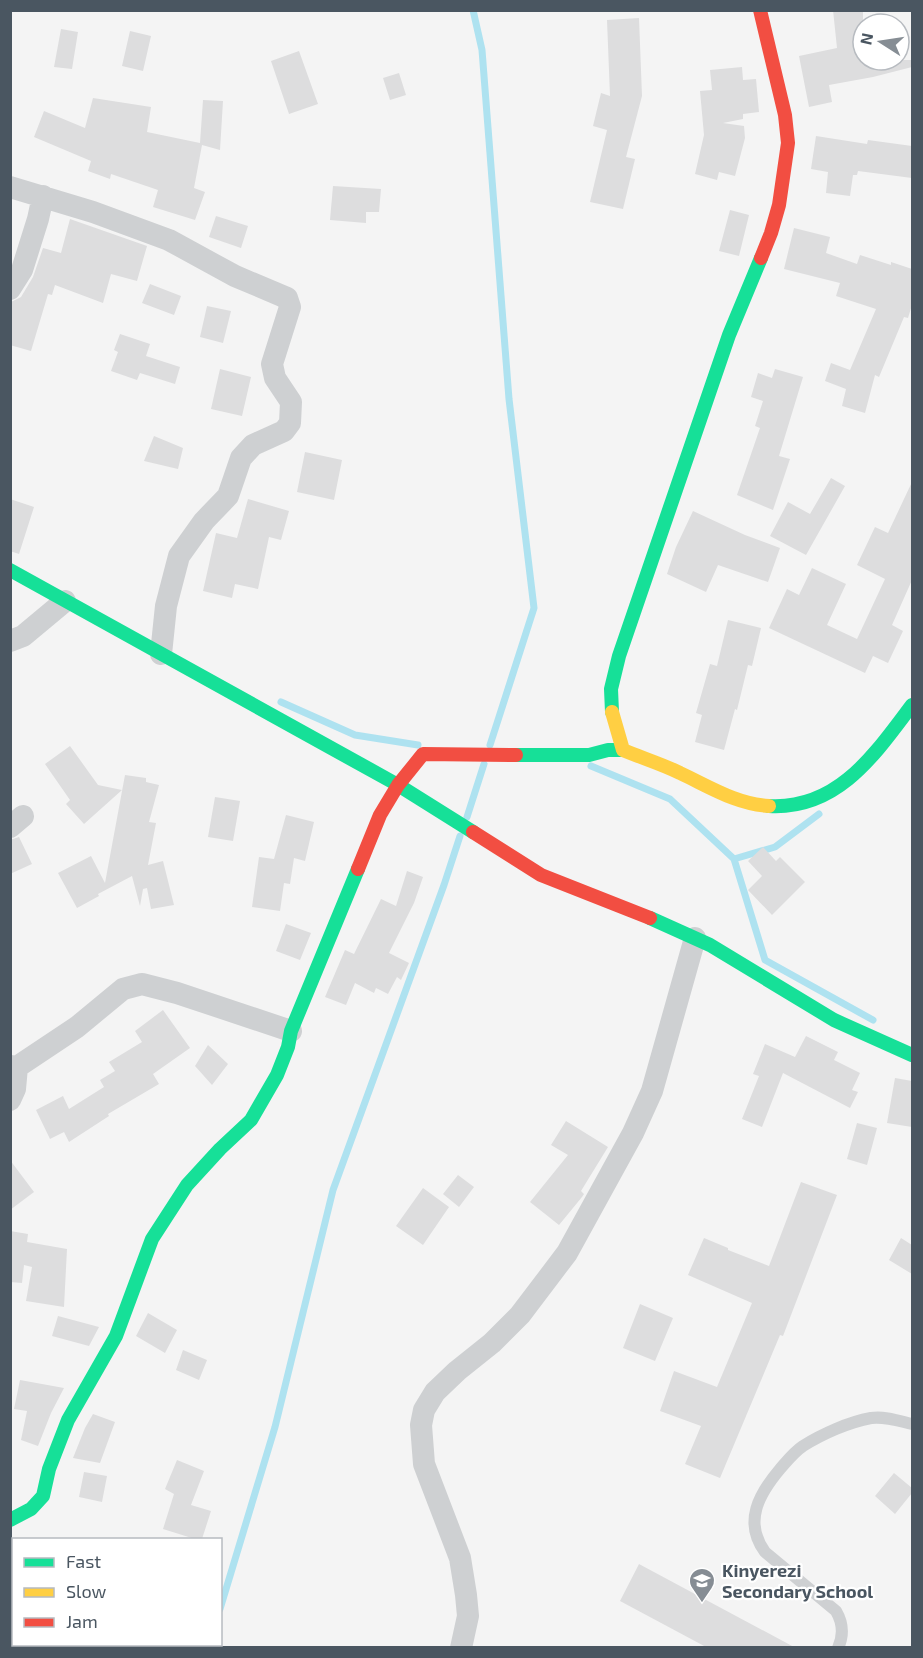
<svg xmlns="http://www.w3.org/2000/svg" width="923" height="1658" font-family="'Exo 2',sans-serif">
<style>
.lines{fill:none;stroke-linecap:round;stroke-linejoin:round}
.stream{stroke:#aee2f0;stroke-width:7}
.building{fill:#ddddde}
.lane{stroke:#ced0d2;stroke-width:12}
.street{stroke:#ced0d2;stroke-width:22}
.fast{stroke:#16e098;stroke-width:14}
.slow{stroke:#ffcf43;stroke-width:14}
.jam{stroke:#f24e42;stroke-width:14}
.labels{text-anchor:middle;stroke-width:4.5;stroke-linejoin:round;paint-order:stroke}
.poi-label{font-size:18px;font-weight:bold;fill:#4a5661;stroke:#fff;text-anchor:start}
</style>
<rect width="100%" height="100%" fill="#f4f4f4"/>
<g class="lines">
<path class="stream" d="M473 10 482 50 509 399 534 608 490 745
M281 702 355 735 418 745
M591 766 670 799 734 859 765 960 873 1020
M467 817 484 764
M734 859 775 847 819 814
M220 1609 275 1427 333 1190 444 885 460 836
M209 1648 210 1644"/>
</g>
<path class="building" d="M833 10H863V60H911L912 67 873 77 829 85 832 102 809 107 799 56 837 48Z
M639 18 642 96 626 157 635 159 623 209 590 202 607 130 593 126 601 93 610 96 607 20Z
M61 29 78 32 72 69 54 67Z
M130 31 151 36 143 71 122 66Z
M299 51 318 104 289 114 271 61Z
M742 67 743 80 756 79 759 112 743 114V119L723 123 744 126 745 138 735 176 719 172 717 180 695 174 704 135 700 91 712 90 710 70Z
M399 73 406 95 390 100 383 78Z
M93 98 151 107 147 132 200 143 203 100 223 101 220 150 202 145 194 188 205 192 195 220 153 207 158 190 111 174 110 179 88 171 91 161 34 137 44 111 85 128Z
M816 136 867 144 868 140 912 146V178L858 171 857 175H853L850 196 826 193 828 172 811 169Z
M333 186 381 189 379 212H366V223L330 220Z
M730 210 749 215 739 256 719 251Z
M216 216 248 226 241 248 209 237Z
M70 219 147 246 137 281 111 274 103 303 55 285 52 295 48 294 31 351 10 345 11 302 21 297 33 277 43 248 61 253Z
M794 228 830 237 826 253 857 264 860 255 891 265V262L912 269V305L908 318 904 317 879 377 875 375 865 413 842 406 846 389 825 381 831 363 850 370 876 309 836 296 840 283 784 269Z
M150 284 181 296 174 315 142 303Z
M207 306 231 311 223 343 200 337Z
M120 334 150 344 146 356 180 367 175 384 140 373 137 380 111 371 118 352 114 350Z
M220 369 251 377 242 416 211 409Z
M775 369 803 377 779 456 790 459 773 510 737 495 760 428 755 426 763 401 751 397 758 373 772 378Z
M154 436 183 448 178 469 144 461Z
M305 452 342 460 334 500 297 492Z
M831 478 845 486 806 555 770 536 788 502 810 514Z
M912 482V580L892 625 903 631 888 663 873 656 865 673 769 628 787 589 799 595 812 568 846 584 827 625 857 639 885 579 857 565 875 527 888 533Z
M10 499 34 507 19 554 10 551Z
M248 499 289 511 281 540 269 537 258 589 235 584 232 598 203 591 216 533 237 538Z
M693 511 745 535 780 548 768 582 718 565 706 592 667 574 676 547Z
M728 620 761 628 752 666 748 665 737 710 735 709 724 750 695 742 702 715 696 713 710 664 717 666Z
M70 746 98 785 122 790 84 824 66 804 70 800 45 764Z
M125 775 146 778V782L159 785 149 822 156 823 148 865 163 861 174 905 151 909 147 888 143 889 140 906 132 876 98 894 99 896 77 908 58 873 91 856 105 883Z
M215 797 240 801 233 841 208 837Z
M286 815 314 822 305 861 294 858 290 884 284 883 280 911 252 907 259 857 274 859Z
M19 837 32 864 10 874V840Z
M763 847 776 861 780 857 805 882 772 915 748 890 762 876 748 861Z
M407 871 423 877 414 903 389 953 409 963 401 980 397 977 388 994 376 988 374 993 355 983 346 1005 325 997 345 950 354 954 381 899 396 906Z
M286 924 311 933 300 960 276 951Z
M163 1010 190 1048 153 1074 159 1084 108 1114 109 1116 69 1142 64 1132 50 1139 36 1110 63 1096 69 1109 104 1087 100 1080 115 1071 109 1062 142 1042 135 1031Z
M806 1036 838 1052 834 1060 860 1073 852 1090 858 1092 850 1108 783 1073 762 1127 742 1119 759 1076 753 1074 765 1044 795 1057Z
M208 1045 228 1064 212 1085 195 1066Z
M895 1078 912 1081V1127L887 1123Z
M566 1121 608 1147 581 1191 584 1194 582 1197 559 1225 530 1202 568 1155 551 1145Z
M857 1123 877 1128 867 1165 847 1159Z
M10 1160 34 1192 10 1210Z
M458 1175 474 1187 459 1207 443 1194Z
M801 1182 837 1195 783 1336 780 1335 720 1478 685 1464 701 1426 660 1411 674 1371 717 1387 752 1303 688 1275 704 1238 728 1248V1250L769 1266Z
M423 1188 449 1207 423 1245 396 1226Z
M10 1231 28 1234 27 1242 67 1249 64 1307 26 1301 32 1267 24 1265 22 1283 10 1282Z
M901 1238 912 1245V1274L889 1260Z
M640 1304 673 1318 655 1361 623 1348Z
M148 1313 177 1330 165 1353 136 1336Z
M58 1316 99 1327 89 1346 52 1336Z
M183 1350 207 1360 199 1380 176 1370Z
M20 1380 64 1388 51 1413 38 1446 21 1440 27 1411 14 1409Z
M93 1414 115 1422 100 1463 73 1458 85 1428Z
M177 1460 204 1471 191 1505 211 1511 202 1539H195L163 1529 174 1494 165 1489Z
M84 1472 107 1476 102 1502 79 1497Z
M894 1473 912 1488V1493L895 1514 875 1496Z
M639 1564 794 1647H706L620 1601Z"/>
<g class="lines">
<path class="lane" d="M838 1648C844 1635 843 1623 836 1611L765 1552C743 1522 759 1494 780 1469 787 1461 794 1452 803 1446 822 1434 849 1422 871 1418 885 1416 899 1421 912 1424"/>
<path class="street" d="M10 187 93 212 169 240 235 276 287 298 290 307 272 364 275 378 291 402 290 423 284 431 253 445 241 458 228 496 204 521 179 556 166 606 161 654
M10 289 22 270 38 219 43 196
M10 641 23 636 65 601
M10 827 23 816
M10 1066 17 1067 77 1027 123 989 142 984 177 993 291 1031
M10 1100 15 1089 17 1067
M461 1648 468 1616 466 1595 460 1558 424 1464 421 1425 424 1410 435 1392 457 1371 492 1343 520 1315 567 1253 633 1133 652 1091 695 938"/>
<path class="fast" d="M10 570 398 785 473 832
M612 712 611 689 619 656 729 335 761 258
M516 755H589L608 750H623
M769 806C838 810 875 754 912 705
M650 918 710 945 834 1020 912 1055
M10 1520 31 1509 43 1496 49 1469 68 1420 116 1336 152 1239 187 1185 220 1149 251 1120 277 1075 288 1047 291 1031 358 869"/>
<path class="slow" d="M612 712 623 750C642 758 662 764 680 773 710 787 736 804 769 806"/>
<path class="jam" d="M760 10 785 115 788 143 779 205 771 233 761 258
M473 832 541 875 650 918
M358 869 380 815 398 785 423 754 516 755"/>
</g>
<defs>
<symbol id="school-pin" viewBox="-11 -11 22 30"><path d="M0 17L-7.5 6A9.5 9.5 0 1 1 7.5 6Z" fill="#868d94" stroke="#fff"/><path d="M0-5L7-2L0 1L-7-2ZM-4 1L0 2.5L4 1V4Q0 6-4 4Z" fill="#fff"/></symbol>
</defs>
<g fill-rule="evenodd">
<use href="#school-pin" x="687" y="1566" width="30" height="40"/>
</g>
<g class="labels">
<g class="poi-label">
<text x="722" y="1577">Kinyerezi<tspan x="722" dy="21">Secondary School</tspan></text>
</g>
</g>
<rect width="923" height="1658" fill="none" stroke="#4a5661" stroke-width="24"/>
<rect x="12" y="1538" width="210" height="108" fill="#ffffff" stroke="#b7bbc0" stroke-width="1.5"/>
<rect x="24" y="1558" width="30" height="9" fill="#16e098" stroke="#b7bbc0" stroke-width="1.5"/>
<text x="66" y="1568" font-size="18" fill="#4a5661">Fast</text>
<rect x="24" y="1588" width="30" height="9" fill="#ffcf43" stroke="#b7bbc0" stroke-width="1.5"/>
<text x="66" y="1598" font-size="18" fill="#4a5661">Slow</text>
<rect x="24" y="1618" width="30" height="9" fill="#f24e42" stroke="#b7bbc0" stroke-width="1.5"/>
<text x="66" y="1628" font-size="18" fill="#4a5661">Jam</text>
<g transform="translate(881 42) rotate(282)"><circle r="28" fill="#ffffff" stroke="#b7bbc0" stroke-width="1.5"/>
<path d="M0-4.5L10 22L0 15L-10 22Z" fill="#868d94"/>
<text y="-9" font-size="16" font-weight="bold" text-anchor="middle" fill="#4a5661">N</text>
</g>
</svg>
